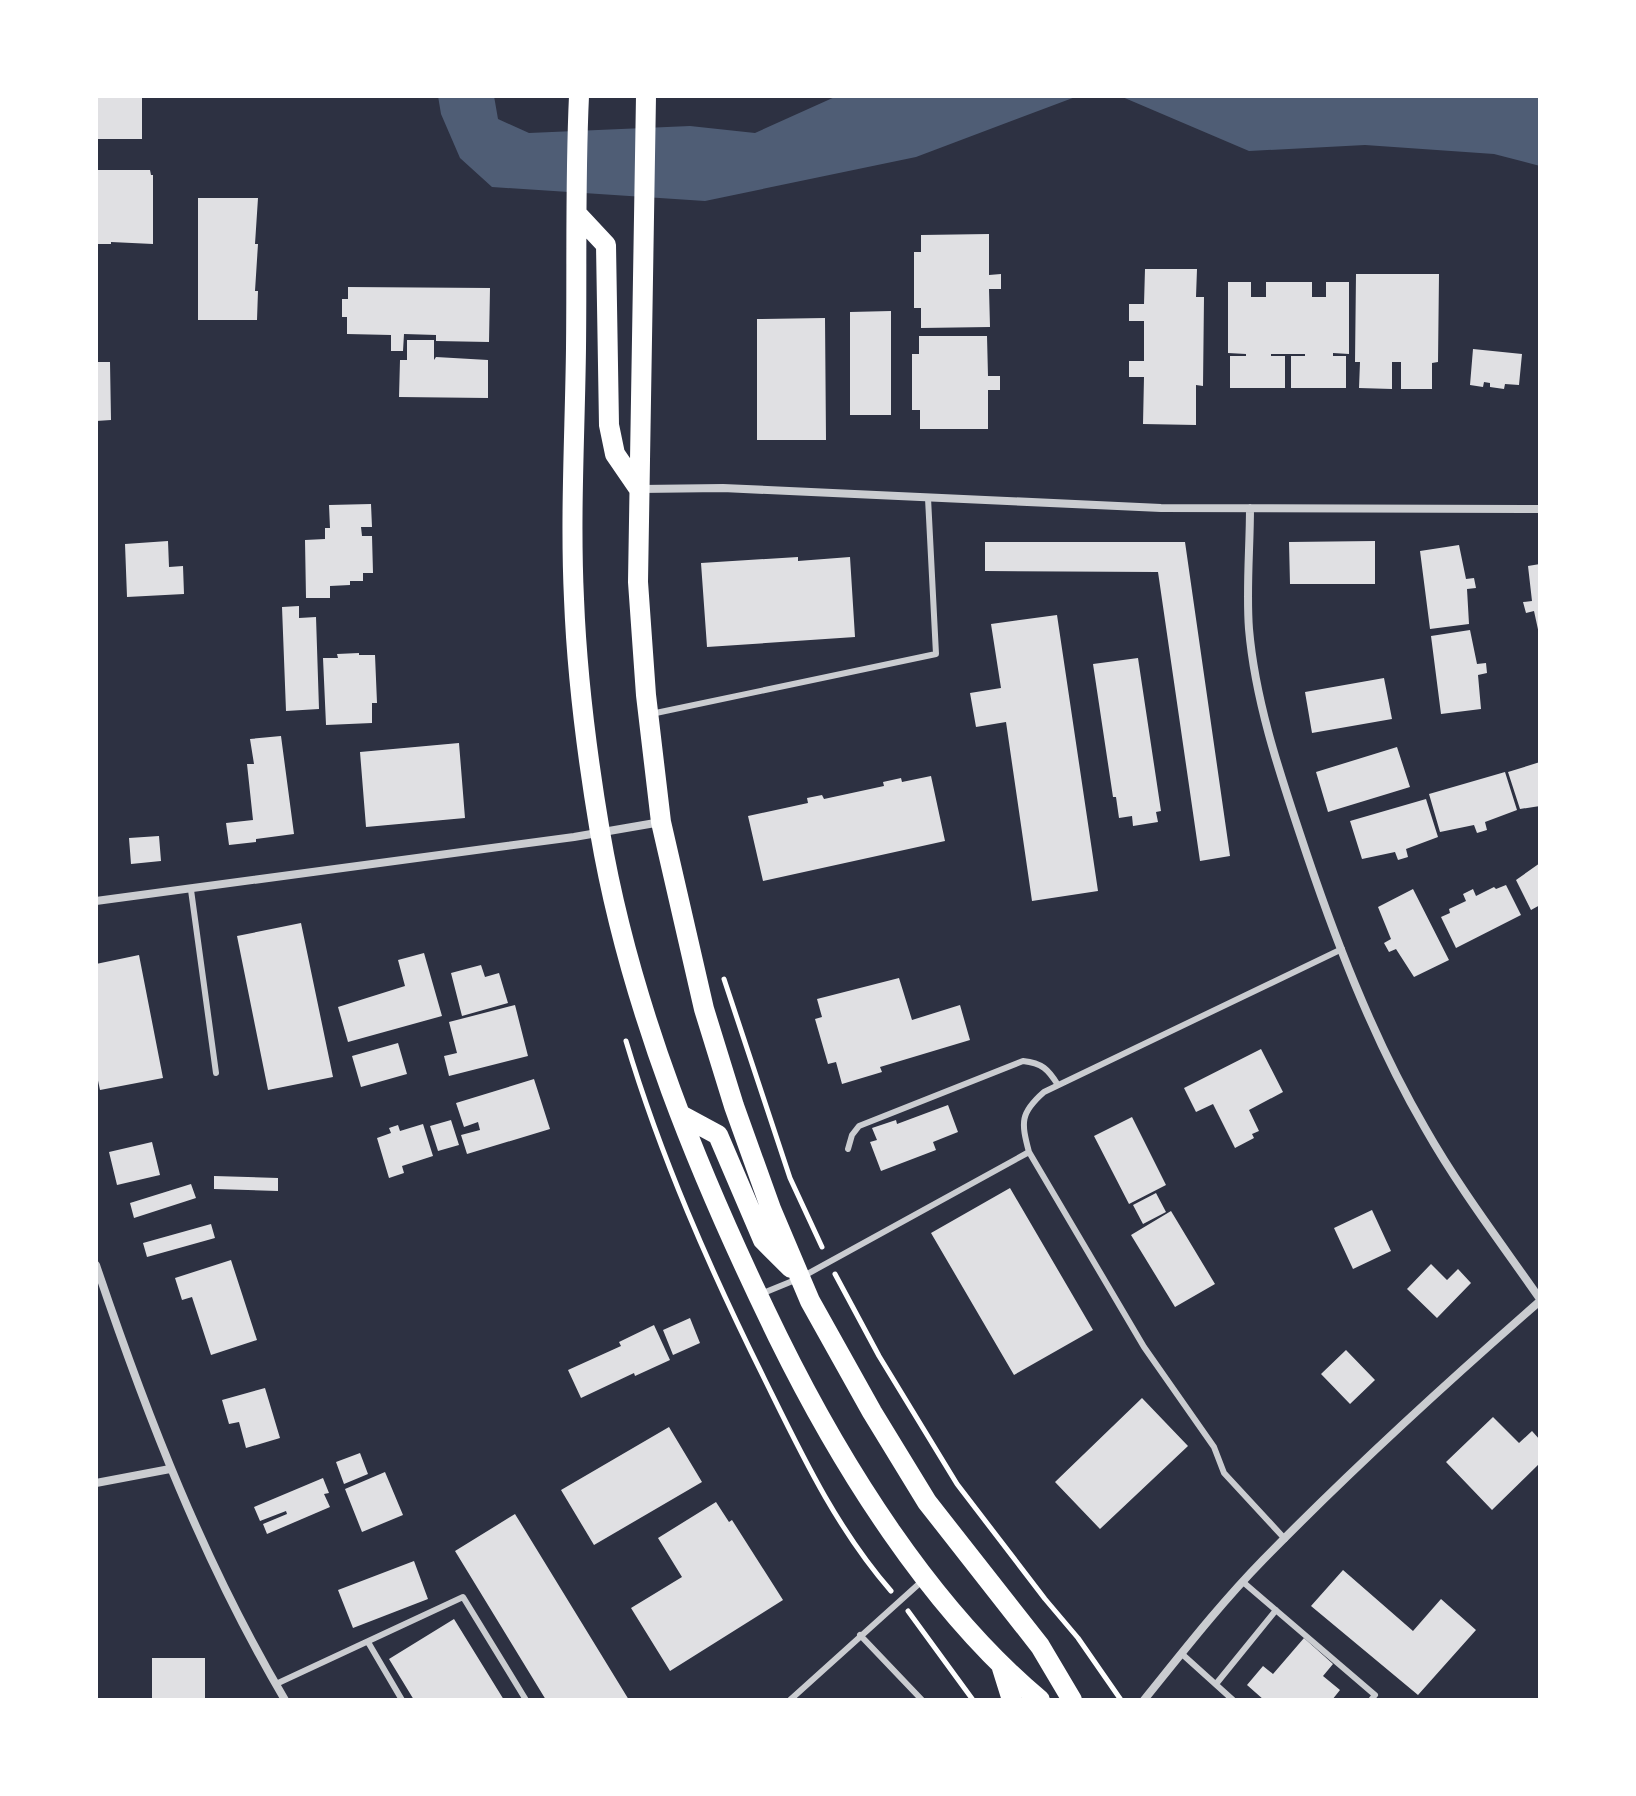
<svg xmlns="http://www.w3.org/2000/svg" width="1636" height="1796" font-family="Manrope,sans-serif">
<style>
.water{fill:#4f5d75}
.building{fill:#e0e0e3}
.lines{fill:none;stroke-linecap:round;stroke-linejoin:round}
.path{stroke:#fff;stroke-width:5}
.service{stroke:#caccd0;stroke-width:6}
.minor{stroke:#caccd0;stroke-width:8}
.primary{stroke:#fff;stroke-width:20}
</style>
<rect width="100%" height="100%" fill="#2d3142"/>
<path class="water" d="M438 96H494L498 119 529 133 690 126 755 133 837 96H1078L916 157 705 201 492 187 460 158 441 114Z
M1120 96H1540V166L1494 154 1365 145 1249 151Z"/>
<path class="building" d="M96 96H142V139H96Z
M96 170H150L151 175H153V244L111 242V244H96Z
M198 198H258L255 244H258L255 291H258L257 320H198Z
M989 234V275L1001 274V289H989L990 327 921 328V308H914V252H921V235Z
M1145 269H1197L1196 297H1204L1203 386 1196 385V425L1143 424 1144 377H1129V361H1144V321H1129V304H1144Z
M1356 274H1439L1438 362 1432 363V389H1401V362H1392V389L1359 388 1360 362H1355Z
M1228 282H1251V297H1266V282H1312V297H1326V282H1349V354L1333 353V356H1346V388H1291V356H1305V354H1271V356H1285V388H1230V356H1246V354L1228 353Z
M348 287 490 288 489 342 436 341V335L404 334 403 351H391V335L347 334V317H342V299H348Z
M891 311V415H850V312Z
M825 318 826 440H757V319Z
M919 336H987L988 376H1000V390H988V429H920V410H912V354H919Z
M407 340H434V360L436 357 488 360V398L399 397 400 360H407Z
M1473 349 1522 354 1519 385 1505 384 1504 389 1490 387V383L1484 382 1483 387 1470 385Z
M96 362H110L111 420 96 421Z
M371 504 372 527H361L362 536H372L373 573H363V581H350V585L330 586V598H306L305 540 325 539V528H330L329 505Z
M168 541 169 567 183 566 184 594 127 597 125 544Z
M1375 541V584H1290L1289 542Z
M985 542H1185L1230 856 1200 861 1158 572 985 571Z
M1459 545 1466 579 1474 578 1476 588 1467 589 1469 624 1430 629 1420 551Z
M798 557V561L850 557 855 637 707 647 701 563Z
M1540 564V633L1539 634 1534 611 1526 613 1523 602 1532 601 1528 566Z
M299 606V618L316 617 319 709 286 711 282 607Z
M1057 615 1098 891 1032 901 1006 722 976 727 970 693 1001 688 991 624Z
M1470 630 1477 664 1486 663 1487 673 1478 675 1481 709 1441 714 1431 636Z
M359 653V655H375L377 703H372V723L326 725 323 658H338L337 654Z
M1138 658 1161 811 1156 812 1158 822 1133 826 1132 816 1119 818 1116 797H1113L1093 664Z
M1384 678 1392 719 1312 733 1305 692Z
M281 736 294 834 256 839V842L229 845 226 823 253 820 247 764H254L250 739Z
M459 743 465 818 366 827 360 752Z
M1397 747 1410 787 1328 812 1316 772Z
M1540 762V806L1520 809 1508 772Z
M1505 772 1517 810 1485 822 1487 830 1477 833 1474 825 1440 832 1429 794Z
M931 776 945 841 763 881 748 816 808 803 807 798 822 795 824 799 884 786 883 782 901 778 902 782Z
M1426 799 1438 837 1406 849 1408 857 1398 860 1395 852 1362 859 1350 821Z
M159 836 161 861 131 864 129 838Z
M1540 863V905L1531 910 1516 880Z
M1506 885 1521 915 1456 948 1441 917 1450 913 1449 909 1466 901 1463 894 1473 889 1476 896 1494 887 1496 889Z
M1413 889 1449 960 1414 977 1396 949 1389 952 1384 943 1391 939 1378 907Z
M301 923 333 1077 268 1090 237 936Z
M424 953 442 1016 348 1042 338 1007 405 986 398 960Z
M139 955 163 1078 100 1090 96 1071V964Z
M481 965 485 977 499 973 508 1003 462 1016 451 973Z
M899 978 912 1020 960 1005 970 1040 880 1067 882 1072 842 1084 836 1062 828 1064 815 1019 822 1017 817 999Z
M515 1005 528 1056 449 1076 444 1056 457 1053 449 1022Z
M398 1043 407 1074 361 1087 352 1056Z
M1261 1049 1283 1092 1249 1110 1259 1131 1252 1134 1254 1138 1235 1148 1213 1104 1196 1112 1184 1088Z
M534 1079 550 1129 467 1154 461 1135 480 1130 478 1122 464 1127 456 1103Z
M948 1105 958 1132 933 1142 936 1150 881 1171 870 1142 877 1140 872 1128 896 1120 897 1124Z
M1132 1117 1166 1185 1129 1204 1094 1136Z
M451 1120 459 1145 438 1151 430 1126Z
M423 1124 433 1156 402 1166 404 1173 389 1178 377 1138 391 1133 389 1128 398 1125 400 1131Z
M152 1142 160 1175 117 1185 109 1152Z
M214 1176 278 1178V1191L214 1189Z
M191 1184 196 1198 134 1218 130 1203Z
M1010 1188 1093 1330 1014 1375 931 1233Z
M1156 1193 1166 1212 1143 1224 1133 1205Z
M1372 1210 1391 1251 1353 1269 1334 1228Z
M1171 1211 1215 1284 1175 1307 1131 1235Z
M211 1224 215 1238 147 1257 143 1243Z
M231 1260 257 1340 211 1355 192 1297 182 1300 175 1278Z
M1431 1264 1447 1280 1458 1269 1471 1283 1437 1318 1407 1289Z
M690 1318 700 1343 673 1355 663 1330Z
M654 1325 670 1360 635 1376 634 1373 581 1398 568 1370 621 1346 619 1342Z
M1346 1350 1375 1380 1350 1404 1321 1374Z
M265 1388 280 1438 246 1448 239 1422 229 1424 222 1400Z
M1142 1398 1188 1446 1100 1529 1055 1482Z
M1493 1417 1519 1443 1532 1431 1540 1440V1463L1492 1510 1446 1462Z
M669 1427 702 1482 594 1545 561 1490Z
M360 1453 368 1474 344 1484 336 1462Z
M385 1472 403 1515 362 1532 345 1489Z
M323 1478 329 1493 324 1494 330 1507 267 1534 263 1524 287 1514 286 1511 260 1521 254 1507Z
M716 1502 729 1522 732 1520 783 1600 670 1671 631 1608 682 1577 658 1538Z
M515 1514 629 1700H546L455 1551Z
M414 1561 428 1599 353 1628 338 1590Z
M1343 1570 1413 1631 1441 1599 1476 1630 1418 1695 1311 1606Z
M454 1619 504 1700H414L389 1659Z
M1304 1638 1333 1664 1323 1676 1340 1690 1332 1700H1264L1247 1685 1263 1666 1273 1674Z
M152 1658H205V1700H152Z"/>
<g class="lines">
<path class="path" d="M724 979 790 1178 822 1247
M626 1041C661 1158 710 1269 764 1378 801 1453 836 1528 891 1591
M835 1274 879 1356 957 1484 1045 1599 1078 1638 1121 1700
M908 1611 973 1700"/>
<path class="service" d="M651 714 936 654 928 498
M191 890 216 1073
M848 1149 852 1135 859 1126 1023 1061C1042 1063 1048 1069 1058 1085
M761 1294 800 1278 1029 1152
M1285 1539 1224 1473 1214 1447 1144 1347 1029 1152C1021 1122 1020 1113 1044 1092L1342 949
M1243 1582 1375 1695 1371 1700
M860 1635 922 1700
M368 1642 402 1700
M1182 1654 1233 1700
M276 1684 463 1597 526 1700
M1216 1684 1276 1610
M790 1700 921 1582"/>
<path class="minor" d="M640 489 723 488 1161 508 1540 509
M1250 508C1250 548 1246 589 1249 629 1255 699 1278 768 1300 834 1333 934 1372 1037 1425 1128 1459 1188 1501 1243 1540 1299
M96 901 574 837 661 822
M96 1265C147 1416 204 1563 285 1700
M96 1483 170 1469
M1144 1700C1182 1653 1220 1604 1263 1560 1351 1470 1445 1384 1540 1301"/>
<path class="primary" d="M579 96C575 180 577 264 576 348 575 431 570 516 574 599 577 676 587 755 600 832 630 1008 700 1177 778 1337 841 1465 930 1608 1040 1700
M646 96 638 582 646 695 661 822 704 1009 734 1106 771 1209 810 1301 872 1412 927 1502 1040 1646 1072 1700
M578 215 606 245 609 425 615 454 639 489
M681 1115 718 1135 763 1240 791 1268
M1002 1668 1012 1700"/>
</g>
<rect width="1636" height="1796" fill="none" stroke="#ffffff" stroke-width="196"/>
</svg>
